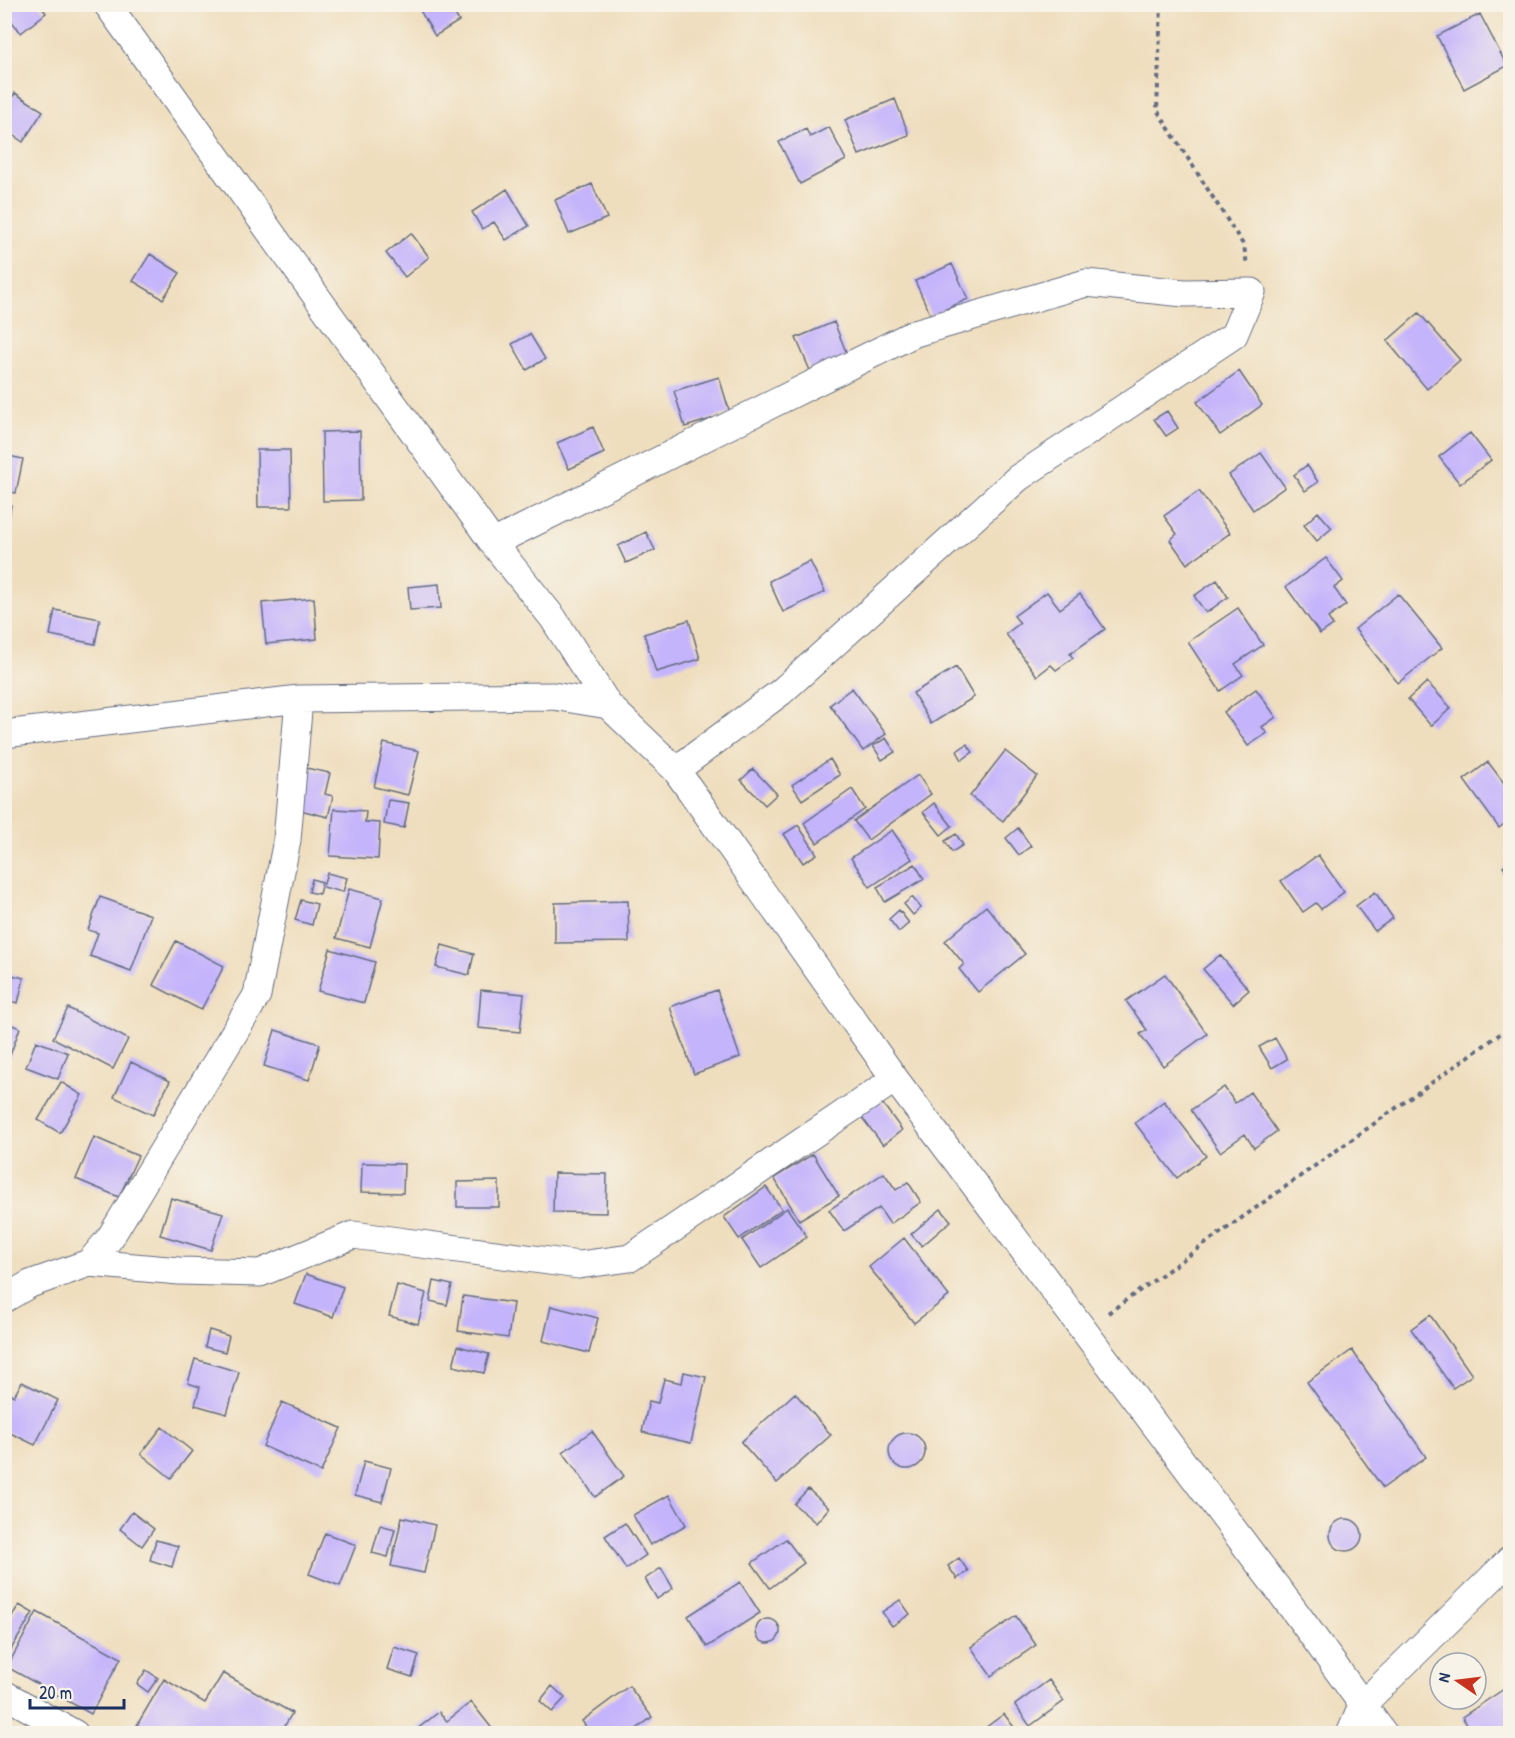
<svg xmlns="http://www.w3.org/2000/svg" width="1515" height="1738" font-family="'Patrick Hand',sans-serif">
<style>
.building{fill:#c4b4fb}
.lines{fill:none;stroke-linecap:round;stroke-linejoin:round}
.minor-casing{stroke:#656c80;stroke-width:29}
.path{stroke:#656c80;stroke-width:4;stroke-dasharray:4.5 4.5;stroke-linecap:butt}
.minor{stroke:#fff;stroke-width:27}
</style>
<rect width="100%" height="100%" fill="#f7f3e8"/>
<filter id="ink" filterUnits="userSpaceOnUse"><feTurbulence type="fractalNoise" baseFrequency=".0167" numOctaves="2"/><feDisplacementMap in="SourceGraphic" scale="12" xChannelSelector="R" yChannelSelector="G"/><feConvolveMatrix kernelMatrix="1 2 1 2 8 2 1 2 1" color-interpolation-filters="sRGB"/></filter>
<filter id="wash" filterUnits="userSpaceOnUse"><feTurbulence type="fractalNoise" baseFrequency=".008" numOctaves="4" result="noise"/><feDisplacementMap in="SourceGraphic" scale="24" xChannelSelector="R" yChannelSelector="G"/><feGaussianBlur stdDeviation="1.35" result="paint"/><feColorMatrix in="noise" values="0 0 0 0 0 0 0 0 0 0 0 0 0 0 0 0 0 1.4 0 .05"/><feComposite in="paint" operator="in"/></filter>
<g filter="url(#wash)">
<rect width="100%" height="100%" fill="#efdebe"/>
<g id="blocks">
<path class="building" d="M4 4H39L46 13 21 33 4 12Z
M423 4H449L459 21 435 36 418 7Z
M1480 14 1507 66 1464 89 1437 36Z
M15 93 43 111 23 142 4 129V110Z
M895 99 909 135 859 155 845 120Z
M829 127 846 160 800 184 779 142 806 129 810 137Z
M592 184 607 218 569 234 555 200Z
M507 189 529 226 506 240 494 222 482 229 472 212Z
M411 233 429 257 405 277 386 253Z
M150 254 180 273 163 299 133 281Z
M952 264 968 299 931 316 915 281Z
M1419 313 1460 360 1427 389 1387 341Z
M834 322 849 359 812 375 796 338Z
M530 334 545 359 527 370 512 344Z
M1239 371 1262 405 1220 435 1197 402Z
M719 377 730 413 685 427 674 391Z
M1167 411 1178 428 1166 436 1154 419Z
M593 427 604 453 569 469 557 443Z
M360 431 361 500 323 501 322 432Z
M1470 433 1491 460 1460 484 1439 457Z
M257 450H290L291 507H258Z
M1261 453 1285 487 1253 510 1229 475Z
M4 455 23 459 16 493 4 491Z
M1307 465 1318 482 1305 491 1294 475Z
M1199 491 1230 533 1187 564 1170 540 1177 534 1164 516Z
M4 505H11L6 540H4Z
M1318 512 1332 528 1317 541 1304 525Z
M646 532 655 550 626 563 618 546Z
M1326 558 1343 581 1334 588 1346 605 1328 618 1333 625 1320 634 1286 587Z
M810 561 825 592 783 612 769 581Z
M1217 580 1228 597 1206 613 1194 596Z
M439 584 441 608 410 610 408 587Z
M1047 592 1060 609 1080 594 1105 629 1070 654 1073 658 1056 670 1051 665 1037 676 1006 634 1020 623 1014 616Z
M1398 594 1442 648 1398 683 1355 629Z
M314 598 317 639 266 644 262 603Z
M1238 608 1263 645 1235 664 1243 675 1220 691 1188 642Z
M55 610 100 619 95 644 50 635Z
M689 620 700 659 656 672 644 634Z
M956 667 974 697 931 724 913 693Z
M1427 682 1451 708 1431 726 1408 699Z
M852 688 886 734 863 751 830 705Z
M1256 689 1276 717 1262 727 1267 733 1248 746 1224 712Z
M886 738 895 752 882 760 873 746Z
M384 743 419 751 408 795 374 787Z
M967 744 973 752 962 760 957 751Z
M1005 751 1037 776 1003 821 970 796Z
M830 759 840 775 802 800 792 785Z
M1488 762 1510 791V819L1499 828 1464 780Z
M306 768 330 773 325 794 333 796 328 817 296 809Z
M753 769 777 794 765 805 741 780Z
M918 775 931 794 868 840 854 821Z
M852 789 865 809 817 843 804 823Z
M388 800 409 803 404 828 384 824Z
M934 803 952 826 941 835 923 812Z
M334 809 366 811 365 822 380 823 378 859 330 856Z
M798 825 817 854 803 863 784 834Z
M1018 828 1031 846 1019 855 1006 838Z
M892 830 912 859 870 887 851 858Z
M956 834 963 845 952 852 945 841Z
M1318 855 1344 892 1321 909 1316 903 1303 912 1281 881Z
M1510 861V877L1503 867Z
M915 864 924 879 885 902 877 887Z
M327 873 347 878 343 892 323 887Z
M312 879 322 882 319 894 309 892Z
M349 889 383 898 370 947 336 938Z
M1375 892 1393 918 1375 931 1356 906Z
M100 897 151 915 131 971 90 956 98 933 88 930Z
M912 897 921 908 913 915 904 904Z
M301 900 317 904 312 925 295 920Z
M628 901 629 942 555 943V903Z
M986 906 1025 954 978 992 959 969 964 964 945 941Z
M899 910 909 923 899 932 889 919Z
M176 941 224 966 201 1010 153 985Z
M442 945 474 954 469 975 436 967Z
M330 949 375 962 364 1003 318 991Z
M1220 955 1249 990 1233 1004 1203 969Z
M4 973 24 978 18 1003 4 1000Z
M1165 974 1207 1034 1163 1066 1140 1034 1147 1030 1126 1001Z
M481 990 524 994 520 1032 478 1028Z
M717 990 740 1057 694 1074 670 1007Z
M68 1008 128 1039 113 1069 53 1038Z
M4 1022 20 1028 5 1069H4Z
M275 1030 320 1044 309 1080 264 1066Z
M1275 1038 1287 1059 1272 1068 1259 1047Z
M36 1041 68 1053 58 1079 26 1067Z
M131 1062 170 1081 153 1115 114 1097Z
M61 1082 82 1095 60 1133 38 1120Z
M1224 1087 1235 1103 1250 1092 1277 1131 1254 1148 1245 1134 1220 1152 1191 1110Z
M880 1100 902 1130 883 1145 860 1115Z
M1164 1101 1206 1156 1177 1178 1135 1123Z
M94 1137 138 1156 119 1197 76 1179Z
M813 1154 839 1196 799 1220 774 1178Z
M362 1163 404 1164 403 1193 361 1192Z
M554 1173 607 1174 606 1213 553 1212Z
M884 1173 896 1190 908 1182 921 1202 890 1224 879 1208 844 1231 829 1210Z
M499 1181V1207H457V1182Z
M766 1187 782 1209 739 1239 724 1217Z
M171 1198 223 1213 211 1250 160 1235Z
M787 1208 807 1237 761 1268 742 1240Z
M941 1209 951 1221 922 1246 911 1234Z
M904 1238 949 1296 914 1323 869 1267Z
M306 1274 343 1287 333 1317 295 1304Z
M434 1281 452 1285 447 1305 430 1301Z
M397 1285 426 1293 418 1324 389 1316Z
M463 1296 513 1303 508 1338 458 1331Z
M551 1306 598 1318 589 1353 543 1341Z
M1430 1315 1472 1375 1453 1388 1411 1329Z
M209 1330 229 1336 225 1352 205 1347Z
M458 1346 489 1354 484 1373 453 1366Z
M1352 1350 1426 1457 1383 1488 1307 1382Z
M195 1359 239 1372 227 1414 195 1405 200 1387 188 1383Z
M684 1372 706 1377 691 1443 642 1432 649 1401 658 1403 664 1379 682 1383Z
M22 1382 58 1400 35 1445 4 1430V1400L8 1393 14 1396Z
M795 1393 831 1435 777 1483 741 1442Z
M282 1402 341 1428 321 1472 263 1446Z
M162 1427 192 1451 171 1478 141 1454Z
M592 1431 624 1476 595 1497 563 1452Z
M889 1451a18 18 0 1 1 36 0a18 18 0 1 1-36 0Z
M364 1461 391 1468 382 1502 355 1495Z
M808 1489 829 1508 816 1523 794 1504Z
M669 1495 686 1525 650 1545 633 1515Z
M132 1512 154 1529 142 1546 120 1529Z
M402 1517 435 1525 424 1573 391 1566Z
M1330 1535a16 16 0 1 1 32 0a16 16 0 1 1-32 0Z
M625 1523 646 1555 626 1569 605 1536Z
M380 1525 395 1529 388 1557 372 1553Z
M325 1533 356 1545 340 1586 309 1574Z
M786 1539 804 1563 770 1588 752 1563Z
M156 1540 178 1546 172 1567 150 1560Z
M959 1558 968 1571 957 1579 948 1566Z
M661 1568 673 1588 657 1599 645 1579Z
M740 1582 760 1613 707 1647 688 1616Z
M900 1600 910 1614 892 1626 882 1612Z
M19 1605 33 1613 7 1656 4 1655V1628Z
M37 1612 121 1658 91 1714 7 1667Z
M1016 1616 1036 1645 991 1676 971 1647Z
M756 1631a12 12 0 1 1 24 0a12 12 0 1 1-24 0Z
M394 1647 419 1655 412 1677 387 1669Z
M146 1670 158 1678 148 1692 137 1684Z
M223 1673 292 1713 280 1734H153L137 1725 164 1679 205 1703Z
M1049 1680 1064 1701 1030 1726 1015 1705Z
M552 1686 565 1698 552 1712 540 1701Z
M629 1686 652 1717 630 1734H591L582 1721Z
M1507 1687 1510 1693V1734H1473L1462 1717Z
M471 1702 494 1731 491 1734H419L416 1730 439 1712 447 1721Z
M1004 1714 1019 1734H983L981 1731Z"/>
</g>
</g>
<g filter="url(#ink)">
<use href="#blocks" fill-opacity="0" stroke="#656c80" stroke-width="1.5"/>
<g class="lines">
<defs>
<path id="minor" d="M107 4 493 543 553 618 608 705 676 770 895 1079 1299 1617 1384 1734
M493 543 915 333 1086 283 1184 293 1252 292 1234 335 1018 478 781 692 676 770
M4 734 299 699 553 696 608 705
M89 1263 179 1271 260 1273 353 1235 579 1265 630 1258 895 1079
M4 1299 30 1284 89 1263 110 1238 257 995 287 840 299 699
M4 1694 75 1734
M1350 1734 1363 1704 1510 1560"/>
</defs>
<use href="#minor" class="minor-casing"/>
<path class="path" d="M1161 4 1157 110 1244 246 1247 265
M1108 1313 1510 1027"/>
<use href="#minor" class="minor"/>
</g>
</g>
<rect width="1515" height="1738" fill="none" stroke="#f7f3e8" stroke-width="24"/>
<g transform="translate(1458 1681) rotate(284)"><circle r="28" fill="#f7f3e8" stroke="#9fa5b1" stroke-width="1.5"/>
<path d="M0-4.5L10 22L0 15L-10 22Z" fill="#c8321e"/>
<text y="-9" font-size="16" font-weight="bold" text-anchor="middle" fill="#1b2f5e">N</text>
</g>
<path d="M30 1699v9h94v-9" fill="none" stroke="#1b2f5e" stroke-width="3"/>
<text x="39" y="1699" font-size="18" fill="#1b2f5e" stroke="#f7f3e8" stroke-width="4.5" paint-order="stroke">20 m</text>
</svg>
